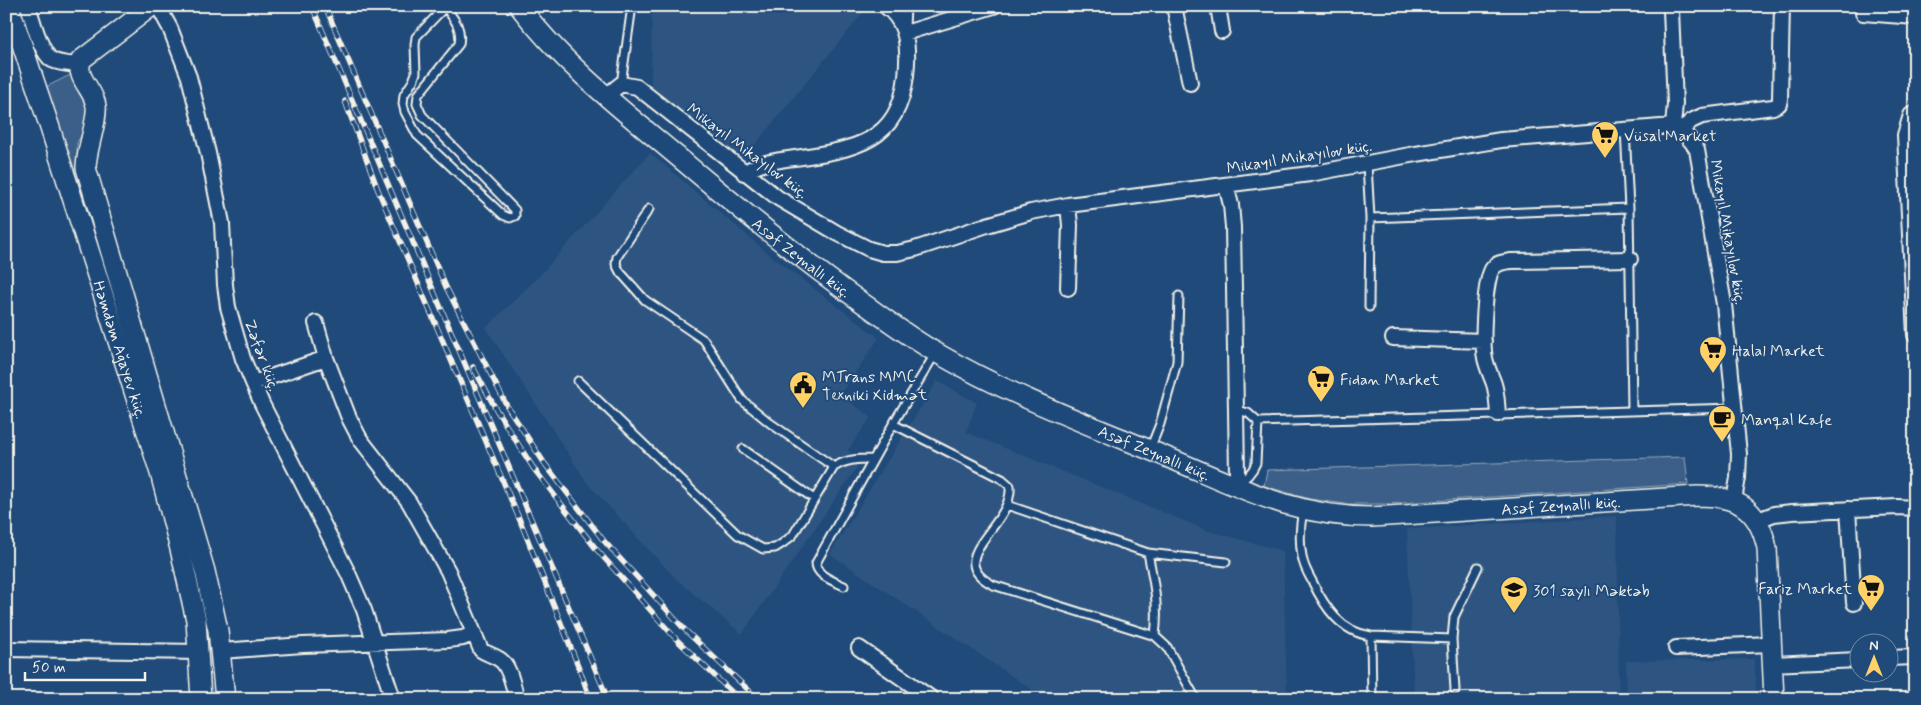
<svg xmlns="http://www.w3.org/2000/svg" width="1921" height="705" font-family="Mynerve,sans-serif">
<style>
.built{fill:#2d5581}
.green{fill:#3a5f88;stroke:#97a8b8}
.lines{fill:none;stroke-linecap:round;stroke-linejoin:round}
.lane-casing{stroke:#f4f1e8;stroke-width:11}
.street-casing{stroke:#f4f1e8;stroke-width:18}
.secondary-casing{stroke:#f4f1e8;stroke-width:22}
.lane{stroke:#1f4a7a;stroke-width:7}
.street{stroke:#1f4a7a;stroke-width:14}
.secondary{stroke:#1f4a7a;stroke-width:19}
.rail-casing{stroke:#f4f1e8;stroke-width:5.5}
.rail{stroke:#1f4a7a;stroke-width:4;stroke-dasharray:11;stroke-linecap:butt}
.labels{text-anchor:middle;stroke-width:4;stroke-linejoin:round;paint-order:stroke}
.poi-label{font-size:16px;fill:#f4f1e8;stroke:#1f4a7a;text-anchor:start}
.street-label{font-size:16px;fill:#f4f1e8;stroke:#1f4a7a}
</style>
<rect width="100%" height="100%" fill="#1f4a7a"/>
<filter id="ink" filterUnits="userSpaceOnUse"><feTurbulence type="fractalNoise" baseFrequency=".02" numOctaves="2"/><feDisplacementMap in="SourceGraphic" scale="10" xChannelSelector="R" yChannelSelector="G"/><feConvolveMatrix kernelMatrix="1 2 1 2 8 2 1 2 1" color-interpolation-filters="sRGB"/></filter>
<g filter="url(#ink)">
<path class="built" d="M652 6H854L863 13 744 158 651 87Z
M650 153 770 255 879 338 840 395 871 417 848 450 858 466 742 634 675 578 588 484 486 328 539 276Z
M937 381 977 403 966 432 1209 531 1283 551 1287 699H1046L830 554Z
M1617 516 1619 699H1414L1407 529Z
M1754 659 1757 699H1627L1626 661Z"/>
<path class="green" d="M70 75 88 104V117L83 132 77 143V161L166 450 215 642 206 643 46 87Z
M1685 457 1688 484 1386 504H1346L1310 499 1264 486 1267 470Z"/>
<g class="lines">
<defs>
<path id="lane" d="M445 7C455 20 462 28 459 44L418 95 417 104 422 115 515 210V216L510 218 503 215 417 135 405 112 403 104 404 95 413 81 416 73 415 45 416 37 446 6
M905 28 906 6
M621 84 632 6
M1625 129 1629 208 1632 410
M1367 164 1370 218 1369 307
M649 209 617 257 616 264 620 272 645 300 704 340 742 400 770 423 834 467
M1370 218 1629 208
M578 381 738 535 763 549 775 548 783 543 793 535 834 467C847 459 858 459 873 459
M1235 409 1248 413 1258 422 1735 408
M893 424 1002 479 1010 486C1014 526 940 558 993 585L1155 636 1167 647 1196 699
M743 449 814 499
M1150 449 1160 424 1177 362 1179 296
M1237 484C1246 478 1252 473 1256 463L1258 422
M1007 505 1148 553 1226 562
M1303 510C1300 526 1299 541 1302 556 1303 565 1308 574 1312 581 1325 608 1341 632 1371 636L1452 639
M1148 553C1154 583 1159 605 1155 636
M844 586C834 581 816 576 816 563L893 424 935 354
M1371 636 1372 699
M1455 690 1452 639 1454 617 1478 567"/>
<path id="street" d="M28 6C33 20 40 52 52 60 60 64 70 64 79 65
M158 6 170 28 189 77 208 153 222 223 225 285 228 307 243 359 262 404 348 573 364 610 393 699
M1174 6 1190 83
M1218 6 1222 31
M1671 10 1675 104 1673 126
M1863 13 1915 17
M905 33 994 6
M606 96 621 84 637 87 778 198 837 233 869 249 883 253H897L915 249 987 225 1031 212 1068 205 1310 174 1410 155 1501 140 1673 126C1684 132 1691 139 1697 150L1724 304 1739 454 1738 478 1734 500
M1915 113 1911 115 1905 135 1915 335
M1682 130 1691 121 1702 116 1773 107 1779 104 1780 99 1782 6
M744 173C762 161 781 160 802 157 866 148 904 136 907 63 908 41 905 20 885 6
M1226 185 1231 205 1233 227 1237 473 1235 485
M1068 288 1070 225 1068 205
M316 323 326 358
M1393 338 1484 341
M253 383 326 358 349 418 360 439 409 502 448 571 481 650C487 654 493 655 499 659 510 665 513 687 517 699
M1498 414C1497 404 1497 393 1494 384 1491 375 1487 368 1485 358 1482 344 1484 278 1493 268 1498 262 1504 262 1511 261L1630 259
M1848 509 1854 603
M1758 520 1774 514 1792 512 1897 507 1915 508
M859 648 932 699
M1676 648 1771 644
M6 649 199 652
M221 651 303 645 448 640 463 638 474 633
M1888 658 1915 657
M1772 664 1858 660"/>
<g id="secondary">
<path id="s1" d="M9 6 50 128 160 473 180 549 196 620 201 699"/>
<path d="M152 6 81 60C75 79 94 89 96 106 98 121 86 150 86 168L205 571 218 630 225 699"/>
<path id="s2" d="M519 6C563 64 622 110 677 156 736 206 794 254 857 299 883 317 909 337 937 353 1009 395 1092 426 1169 458 1239 487 1294 517 1372 517L1697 496C1737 496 1758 507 1767 548L1774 699"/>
</g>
</defs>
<use href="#lane" class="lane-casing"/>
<use href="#street" class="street-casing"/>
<use href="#secondary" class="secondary-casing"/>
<use href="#lane" class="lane"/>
<use href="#street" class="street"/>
<use href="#secondary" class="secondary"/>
<defs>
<path id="rail" d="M312 6 608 699
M325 6 446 287 507 406 545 464 604 541 687 632 758 699
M345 101 378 190 521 523 581 673 590 699
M473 367 497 411 534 469 597 550 677 640 739 699"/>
</defs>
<use href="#rail" class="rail-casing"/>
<use href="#rail" class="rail"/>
</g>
</g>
<defs>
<symbol id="supermarket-pin" viewBox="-11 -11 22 30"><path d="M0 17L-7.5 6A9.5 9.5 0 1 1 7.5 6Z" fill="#ffd166" stroke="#1f4a7a"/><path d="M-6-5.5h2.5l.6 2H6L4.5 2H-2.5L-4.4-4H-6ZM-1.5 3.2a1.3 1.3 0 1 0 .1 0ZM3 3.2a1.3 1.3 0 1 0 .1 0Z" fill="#111"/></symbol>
<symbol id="civic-pin" viewBox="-11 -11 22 30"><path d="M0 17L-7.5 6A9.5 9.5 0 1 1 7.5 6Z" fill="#ffd166" stroke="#1f4a7a"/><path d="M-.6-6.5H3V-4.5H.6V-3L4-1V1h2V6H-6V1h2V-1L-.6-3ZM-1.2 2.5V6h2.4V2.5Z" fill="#111"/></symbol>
<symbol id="cafe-pin" viewBox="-11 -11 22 30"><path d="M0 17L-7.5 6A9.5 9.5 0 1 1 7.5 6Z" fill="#ffd166" stroke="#1f4a7a"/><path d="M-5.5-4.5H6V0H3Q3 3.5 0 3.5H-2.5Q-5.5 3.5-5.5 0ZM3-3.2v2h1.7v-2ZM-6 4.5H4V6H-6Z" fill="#111"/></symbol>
<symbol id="school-pin" viewBox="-11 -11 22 30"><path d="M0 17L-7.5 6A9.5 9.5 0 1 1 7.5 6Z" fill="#ffd166" stroke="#1f4a7a"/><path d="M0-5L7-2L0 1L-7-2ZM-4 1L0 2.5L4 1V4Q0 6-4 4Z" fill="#111"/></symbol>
</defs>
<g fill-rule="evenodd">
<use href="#supermarket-pin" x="1589" y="119" width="32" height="43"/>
<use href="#supermarket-pin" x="1697" y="334" width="32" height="43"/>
<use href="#supermarket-pin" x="1305" y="363" width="32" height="43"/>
<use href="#civic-pin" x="787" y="369" width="32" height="43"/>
<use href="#cafe-pin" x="1706" y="403" width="32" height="43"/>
<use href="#supermarket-pin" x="1855" y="572" width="32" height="43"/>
<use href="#school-pin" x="1498" y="574" width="32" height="43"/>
</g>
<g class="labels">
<g class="poi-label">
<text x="1624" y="141">Vüsal Market</text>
<text x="1732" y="356">Halal Market</text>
<text x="822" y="382">MTrans MMC<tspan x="822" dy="18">Texniki Xidmət</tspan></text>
<text x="1340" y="385">Fidan Market</text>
<text x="1741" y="425">Manqal Kafe</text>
<text x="1852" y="594" text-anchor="end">Fariz Market</text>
<text x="1533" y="596">301 saylı Məktəb</text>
</g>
<g class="street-label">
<text transform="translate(748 150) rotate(37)" y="6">Mikayıl Mikayılov küç.</text>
<text transform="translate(1299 156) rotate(-9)" y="6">Mikayıl Mikayılov küç.</text>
<text transform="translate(1729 232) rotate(80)" y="6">Mikayıl Mikayılov küç.</text>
<text dy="6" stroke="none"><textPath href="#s2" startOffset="379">Asəf Zeynallı küç.</textPath></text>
<text dy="6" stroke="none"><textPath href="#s1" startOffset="361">Həmdəm Ağayev küç.</textPath></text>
<text transform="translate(263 355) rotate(70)" y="6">Zəfər küç.</text>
<text dy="6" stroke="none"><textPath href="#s2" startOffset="784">Asəf Zeynallı küç.</textPath></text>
<text dy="6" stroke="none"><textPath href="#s2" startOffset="1202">Asəf Zeynallı küç.</textPath></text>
</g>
</g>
<rect width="1921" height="705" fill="none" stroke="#1f4a7a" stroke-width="25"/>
<rect x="12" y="12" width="1896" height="680" fill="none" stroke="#f4f1e8" stroke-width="2" filter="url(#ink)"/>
<g transform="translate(1874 658)"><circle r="24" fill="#1f4a7a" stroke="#748da6"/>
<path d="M0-4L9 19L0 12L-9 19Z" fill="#ffd166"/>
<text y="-8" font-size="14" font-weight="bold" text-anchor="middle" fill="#f4f1e8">N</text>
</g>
<path d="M25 672v8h120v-8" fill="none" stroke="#f4f1e8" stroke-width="2.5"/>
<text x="32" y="672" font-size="15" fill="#f4f1e8" stroke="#1f4a7a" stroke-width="4" paint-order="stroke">50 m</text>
</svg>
